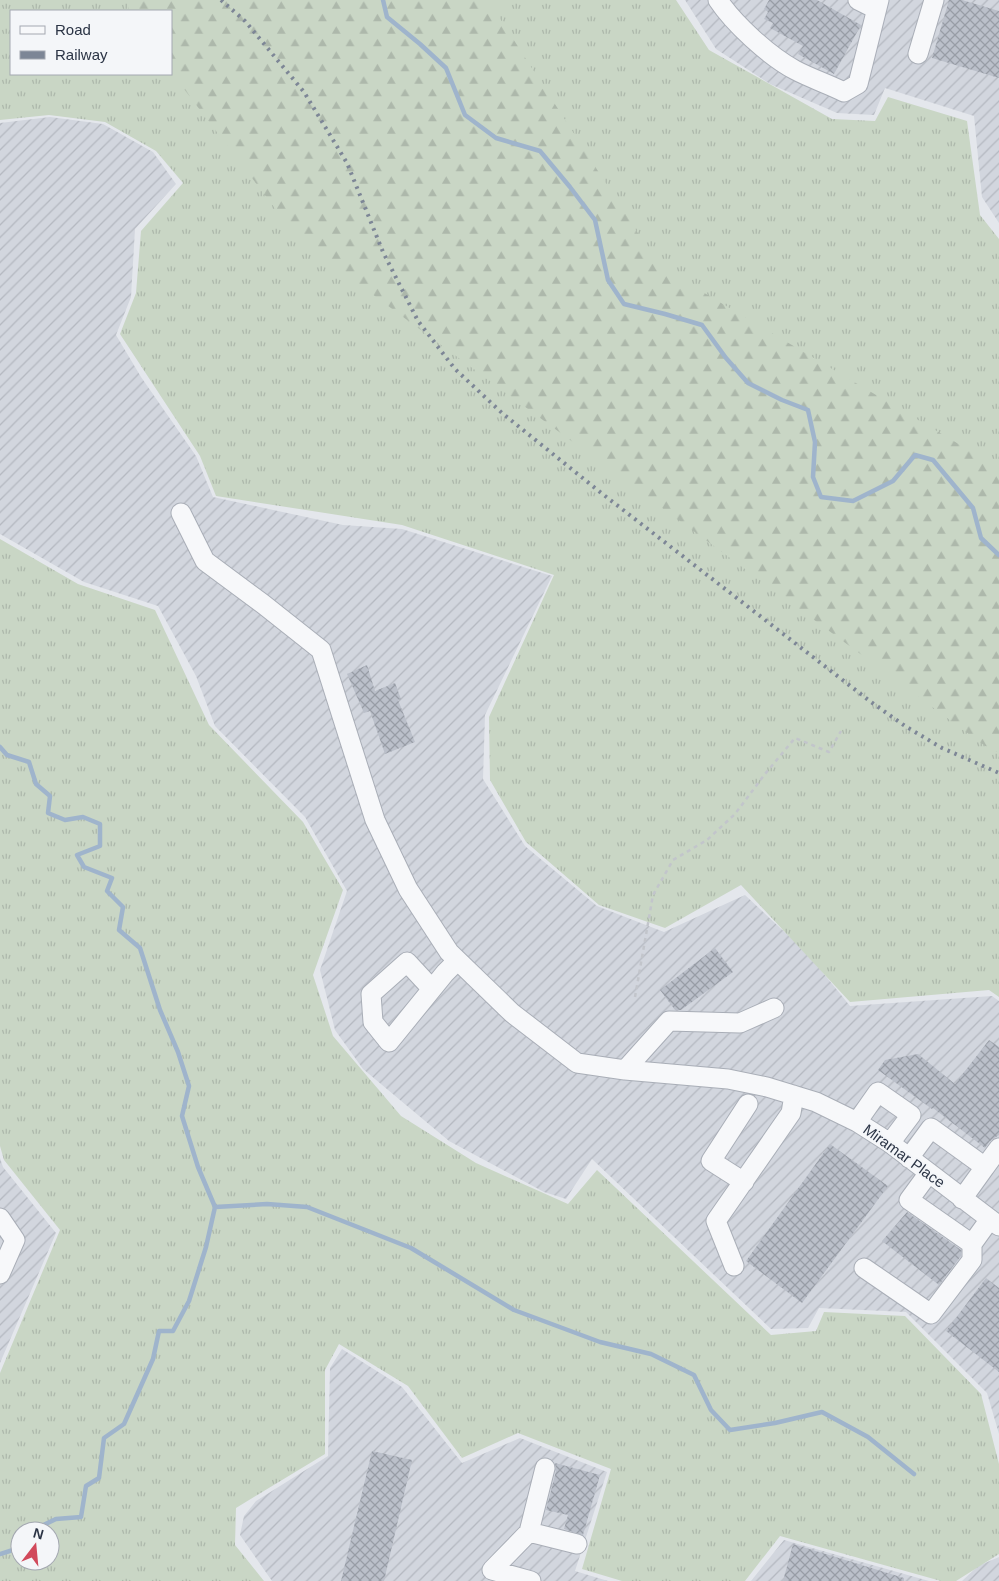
<svg xmlns="http://www.w3.org/2000/svg" width="999" height="1581" font-family="Helvetica,sans-serif">
<style>
.industrial{fill:url(#industrial-furrows)}
.grass{fill:url(#grass-tufts);fill-rule:evenodd}
.forest{fill:url(#forest-firs)}
.lines{fill:none;stroke-linecap:round;stroke-linejoin:round}
.stream{stroke:#9fb4cc;stroke-width:4.5}
.building{fill:url(#building-cross-hatch)}
.minor-casing{stroke:#a9aeb7;stroke-width:21}
.path{stroke:#c2c5cb;stroke-width:2.5;stroke-dasharray:4 4;stroke-linecap:butt}
.minor{stroke:#f7f8fa;stroke-width:19}
.rail{stroke:#7d8696;stroke-width:4;stroke-dasharray:2.5 5;stroke-linecap:butt}
.labels{text-anchor:middle;stroke-width:4;stroke-linejoin:round;paint-order:stroke}
.street-label{font-size:15px;fill:#2b3445;stroke:#f4f6f9}
</style>
<defs>
<pattern id="industrial-furrows" width="10" height="10" patternUnits="userSpaceOnUse" patternTransform="scale(1.25)"><rect width="10" height="10" fill="#d2d6de"/><path d="M-1 1l2-2M0 10L10 0M9 11l2-2" fill="none" stroke="#b4b8c0"/></pattern>
<pattern id="grass-tufts" width="24" height="20" patternUnits="userSpaceOnUse" patternTransform="scale(1.25)"><rect width="24" height="20" fill="#c9d6c5"/><path d="M3 7l-1-3M5 7V3M7 7l1-3M15 17l-1-3M17 17v-4M19 17l1-3" fill="none" stroke="#adb8ab"/></pattern>
<pattern id="forest-firs" width="22" height="20" patternUnits="userSpaceOnUse" patternTransform="scale(1.25)"><rect width="22" height="20" fill="#c9d6c5"/><path d="M5 1l3.5 6h-7zM16 11l3.5 6h-7z" fill="#adb8ab"/></pattern>
<pattern id="building-cross-hatch" width="8" height="8" patternUnits="userSpaceOnUse" patternTransform="scale(1.25)"><rect width="8" height="8" fill="#bbc0ca"/><path d="M0 0l8 8M0 8l8-8" fill="none" stroke="#989da6"/></pattern>
</defs>
<rect width="100%" height="100%" fill="#e4e7ec"/>
<path class="industrial" d="M685 0H999V223L982 197 974 116 885 88 874 115 837 113 770 84 716 49Z
M50 117 103 124 153 152 176 184 135 229 131 297 116 335 141 377 196 456 213 497 343 525 402 529 552 576 485 715 483 779 525 846 597 906 664 932 745 895 807 953 850 1006 992 996 999 1001V1434L987 1393 906 1312 819 1308 808 1328 771 1329 592 1159 566 1199 544 1192 449 1141 363 1069 335 1030 320 970 347 891 305 817 215 726 196 676 158 606 84 582 0 534V123Z
M0 1158 3 1167 56 1233 0 1363Z
M342 1349 402 1387 462 1463 520 1438 607 1472 575 1571 608 1581H272L240 1535 244 1516 256 1501 328 1456 330 1368Z
M784 1540 929 1581H751Z
M999 1557V1581H962L978 1566Z"/>
<path class="grass" d="M0 0H676L709 50 832 119 875 121 888 97 967 121 980 215 999 239V997L989 990 850 1002 741 885 665 928 599 905 526 842 490 780 489 717 554 575 402 525 216 496 200 456 120 334 136 293 141 231 183 183 156 151 105 122 49 115 0 120ZM11 11H171V74H11Z
M0 539 78 584 155 610 209 725 303 822 343 890 313 975 333 1036 401 1116 476 1163 568 1204 597 1170 771 1335 816 1331 824 1312 905 1316 981 1394 999 1464V1554L956 1581H941L780 1536 745 1581H622L582 1569 611 1469 518 1433 462 1458 408 1386 339 1344 325 1370V1454L236 1508 235 1545 264 1581H0V1373L60 1230 4 1160 0 1146ZM20 1531H50V1561H20Z"/>
<path class="forest" d="M127 0H488L659 266 999 468V752L992 751 300 241 171 72V11H129Z"/>
<g class="lines">
<path class="stream" d="M383 0 387 17 420 44 446 68 465 115 496 138 540 151 570 187 595 220 608 280 624 304 665 314 702 325 726 358 748 383 782 400 808 410 815 442 813 477 821 497 853 501 893 481 915 455 933 460 973 508 981 538 999 555
M0 747 7 755 29 762 36 784 50 796 48 813 65 820 83 817 100 824V846L77 855 84 867 112 878 107 891 123 907 119 930 140 948 160 1010 178 1052 189 1086 182 1116 198 1167 215 1207 206 1247 189 1301 173 1331H159L153 1359 124 1424 104 1438 99 1478 86 1486 81 1517 56 1519 31 1531
M215 1207 267 1204 307 1207 411 1248 514 1310 600 1342 651 1354 694 1375 711 1410 730 1430 775 1423 822 1412 868 1437 914 1474
M0 1554 13 1550 20 1542"/>
</g>
<path class="building" d="M769 0H817L861 25 834 74 798 54 803 46 770 28 773 23 764 19 768 12 764 9Z
M949 0H962L999 11V78L932 58Z
M367 665 375 691 395 683 401 699 398 700 415 742 385 754 370 711 364 713 347 674Z
M715 948 733 972 681 1010H675L660 990Z
M989 1040 999 1047V1135L990 1141 985 1148 933 1108 932 1109 878 1070 885 1060 918 1054 955 1084Z
M830 1144 888 1186 802 1303 746 1261Z
M907 1212 961 1250V1256L939 1285 882 1241Z
M986 1278 999 1288V1372L946 1331Z
M372 1451 412 1460 384 1581H341Z
M555 1463 600 1475 583 1535 564 1529 568 1515 546 1510 556 1471Z
M793 1544 904 1578V1581H783Z"/>
<g class="lines">
<defs>
<path id="minor" d="M718 0C734 24 769 56 795 70 810 78 828 84 844 92L858 84 879 0
M858 0 876 9
M918 54 934 0
M181 513 205 561 263 604 321 650 375 820 408 889 449 952 512 1013 577 1063 625 1070 728 1079 767 1087 816 1102 857 1122 890 1143 999 1226
M432 989 407 962 371 994 373 1022 389 1042 445 973 457 961
M625 1070 669 1021 740 1023 774 1008
M857 1122 878 1092 911 1115 890 1143
M909 1158 931 1128 985 1167 962 1199
M985 1167 999 1148
M928 1174 909 1200 972 1244 990 1219
M744 1182 711 1161 748 1104
M0 1218 15 1240 0 1274
M734 1266 716 1221 791 1113 794 1095
M864 1268 931 1314 972 1260V1244
M529 1532 545 1468
M492 1570 529 1532 577 1544
M492 1570 531 1581"/>
</defs>
<use href="#minor" class="minor-casing"/>
<path class="path" d="M635 997 653 895 673 860 707 840 735 814 765 774 795 738 829 752 841 731"/>
<use href="#minor" class="minor"/>
<path class="rail" d="M221 0 245 21 304 92 347 163 383 252 418 321 455 369 502 413 600 492 871 702 905 726 942 748 999 773"/>
</g>
<g class="labels">
<g class="street-label">
<text transform="translate(904 1156) rotate(36)" y="5">Miramar Place</text>
</g>
</g>
<rect x="10" y="10" width="162" height="65" fill="#f4f6f9" stroke="#a4a8b1"/>
<rect x="20" y="26" width="25" height="8" fill="#f7f8fa" stroke="#a4a8b1"/>
<text x="55" y="35" font-size="15" fill="#2b3445">Road</text>
<rect x="20" y="51" width="25" height="8" fill="#7d8696" stroke="#a4a8b1"/>
<text x="55" y="60" font-size="15" fill="#2b3445">Railway</text>
<g transform="translate(35 1546) rotate(16)"><circle r="24" fill="#f4f6f9" stroke="#a4a8b1"/>
<path d="M0-4L9 19L0 12L-9 19Z" fill="#d1495b"/>
<text y="-8" font-size="14" font-weight="bold" text-anchor="middle" fill="#2b3445">N</text>
</g>
</svg>
